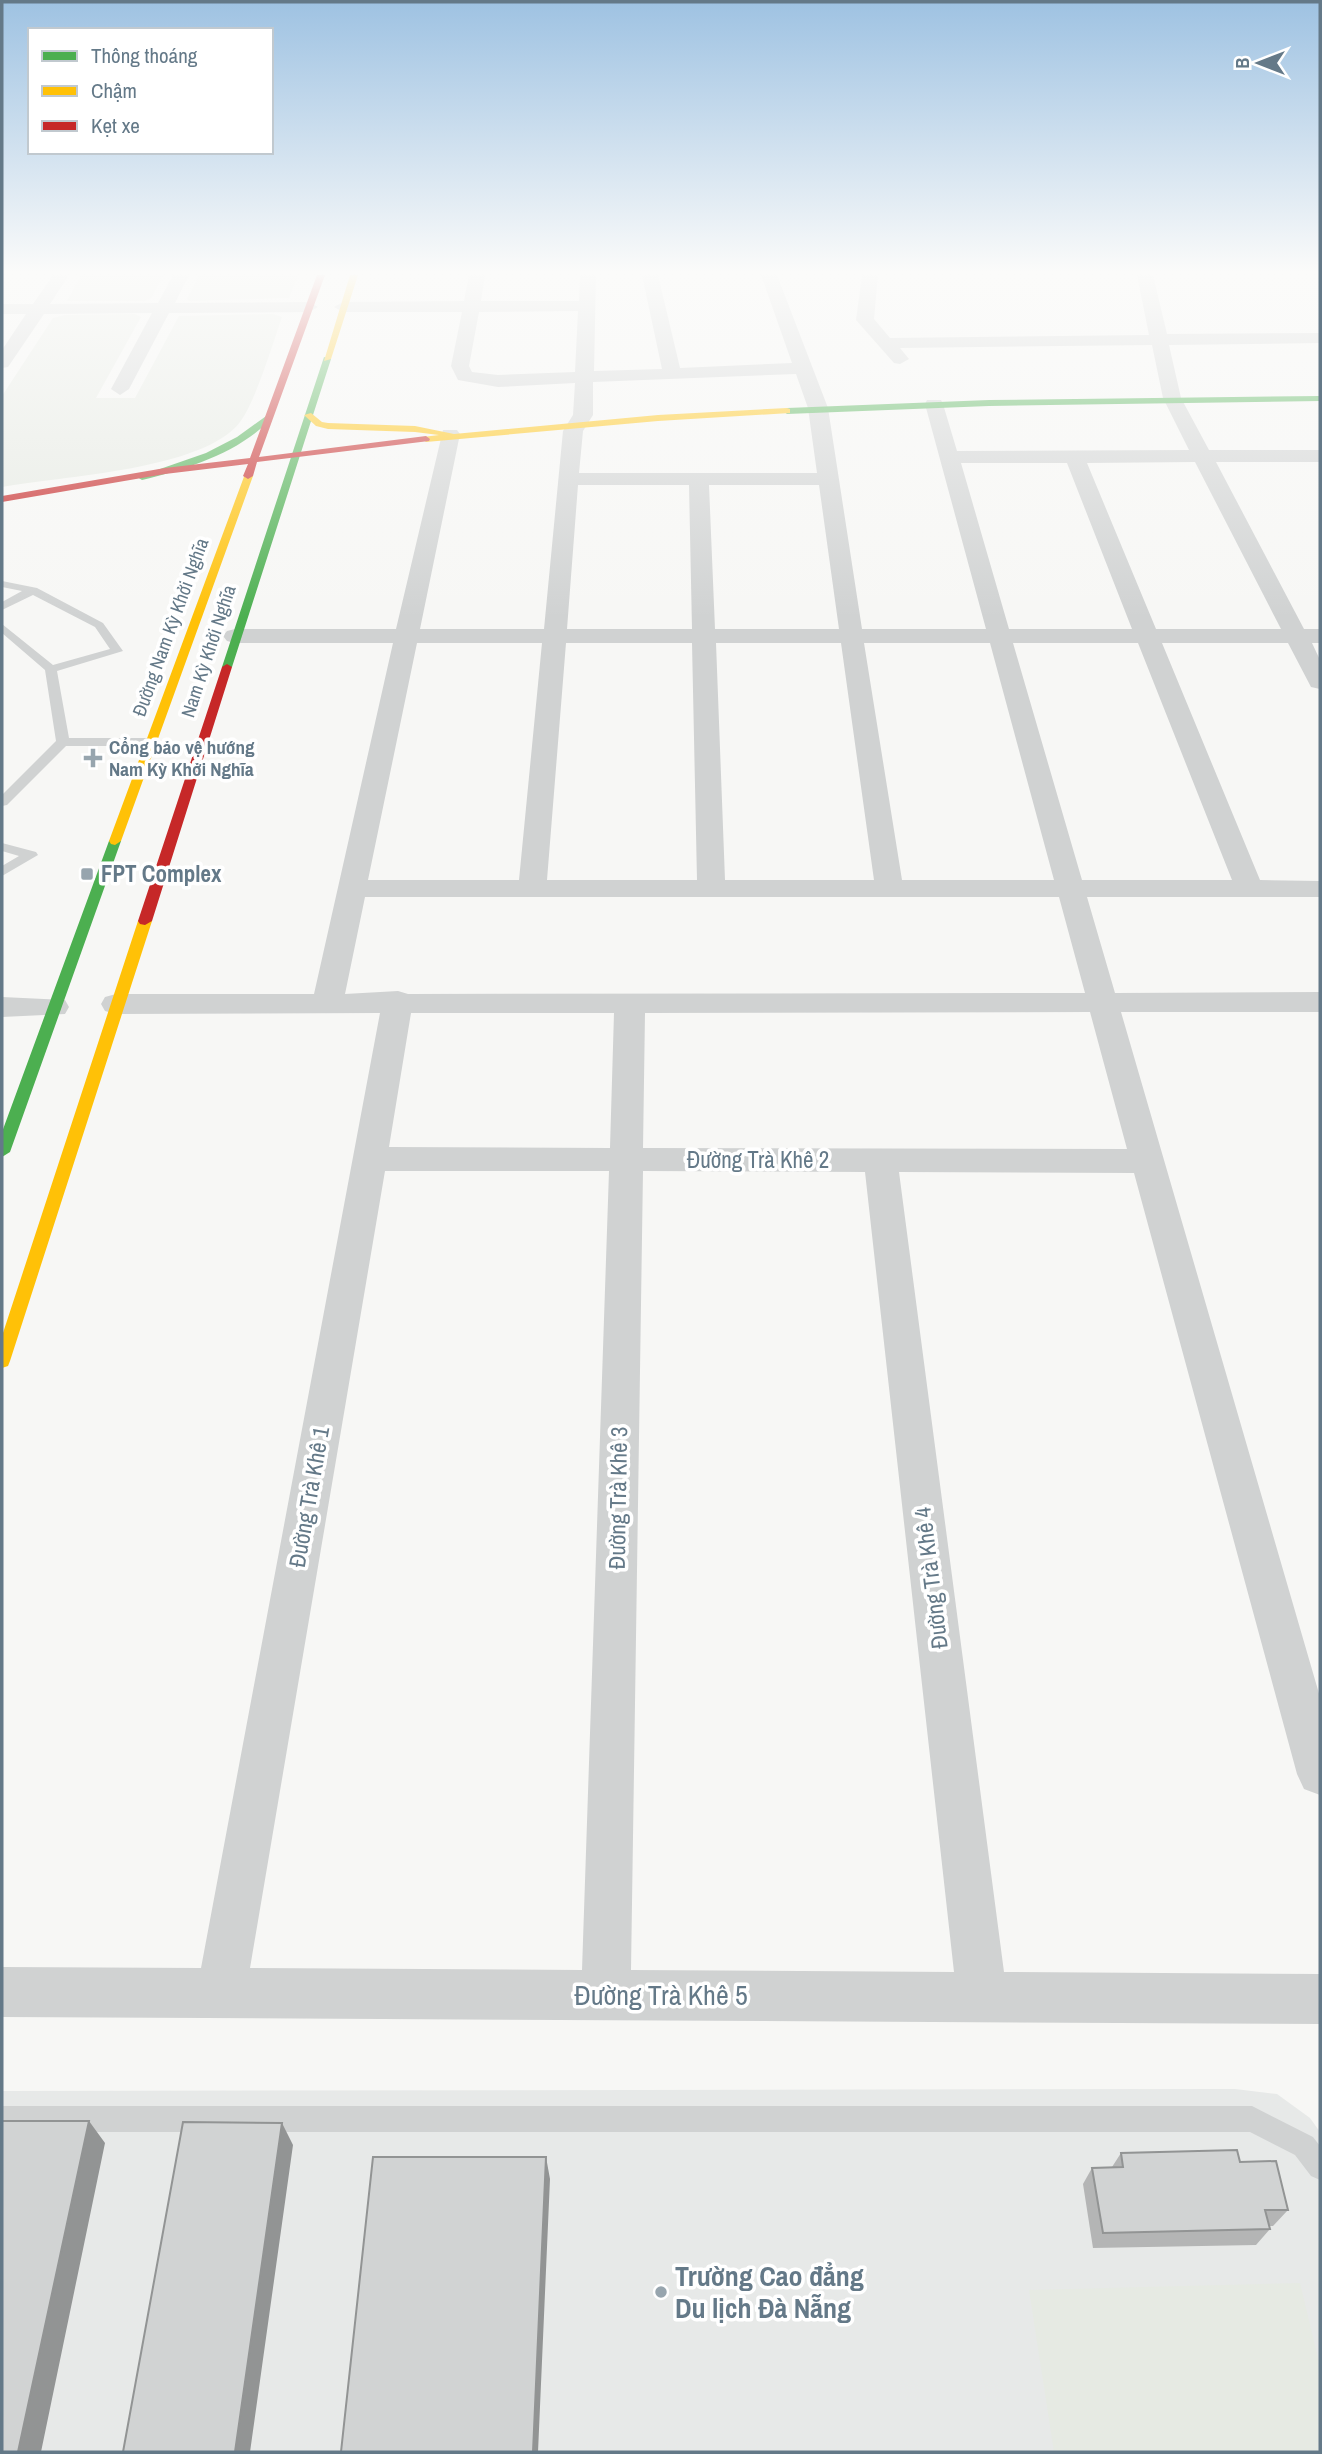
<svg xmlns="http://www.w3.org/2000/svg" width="1322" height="2454" font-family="'Archivo Narrow',sans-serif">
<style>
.built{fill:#e7e9e8}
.green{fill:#e6eae3}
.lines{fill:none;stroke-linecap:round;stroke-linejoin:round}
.lane{fill:#d0d2d2;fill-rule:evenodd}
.street{fill:#d0d2d2;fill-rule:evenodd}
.fast{fill:#4caf50;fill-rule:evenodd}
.slow{fill:#ffc107;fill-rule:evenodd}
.jam{fill:#c62828;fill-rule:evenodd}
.wall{fill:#b4b5b5}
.shaded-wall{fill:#929494}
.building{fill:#d1d3d3;stroke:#929494;stroke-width:2}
.poi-dot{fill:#97a5ae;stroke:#fff;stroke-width:2.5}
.labels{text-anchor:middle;stroke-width:7;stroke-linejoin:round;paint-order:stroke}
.far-street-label{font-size:19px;fill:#647988;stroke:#fff}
.far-poi-label{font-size:19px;font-weight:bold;fill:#647988;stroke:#fff;text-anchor:start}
.poi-label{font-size:23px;font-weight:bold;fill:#647988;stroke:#fff;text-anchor:start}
.street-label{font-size:23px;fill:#647988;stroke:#fff}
.near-street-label{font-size:28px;fill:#647988;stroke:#fff}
.near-poi-label{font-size:28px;font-weight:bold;fill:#647988;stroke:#fff;text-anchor:start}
</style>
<rect width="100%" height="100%" fill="#f7f7f5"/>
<path class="built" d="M1235 2089 1277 2094 1310 2118 1320 2132V2452H2V2091Z"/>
<path class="green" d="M81 275H164L151 298 145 301H67Z
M199 275H298L289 298 189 301 187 299Z
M135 314 141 317 96 398H135L179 316 273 314 282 317C273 343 255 403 240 422 204 470 62 476 2 487V396L53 318 65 315Z
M1300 2283 1320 2366V2452H1054L1029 2290Z"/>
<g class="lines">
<path class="lane" d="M2 581 37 588 103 623 123 651 57 671 69 738H150L156 742 150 746H66L7 805 2 806V795L56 741 45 670 2 633V624L53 665 110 649 95 627 33 595 2 610V602L22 591 2 587Z
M2 843 36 852 38 855 2 876V866L19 856 2 851Z
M2 2106H1252L1313 2137 1320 2146V2180L1311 2176 1295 2155 1250 2132H2Z"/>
<path class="street" d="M53 275H69L50 304 158 303 173 275H189L175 303 309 302 318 307 309 312 169 313 129 389 120 395 111 389 152 313 44 314 8 367 2 368V350L26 314H2V304H33Z
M469 275H485L481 301H579L580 275H596L594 371 662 369 642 275H658L680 368 792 363 761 275H777L828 408 862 629H986L925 404 927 400H941L943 404 957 451 1189 450 1163 398 1152 345 900 348 909 359 900 364 894 363 856 320 862 275H878L874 319 890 338 1149 335 1137 275H1153L1167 334 1320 333V343L1169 345 1181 398 1209 450H1320V462H1216L1304 629H1320V643H1312L1320 660V689L1311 687 1288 643H1162L1260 880 1320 881V897H1087L1115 993 1320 992V1012H1121L1320 1697V1795L1304 1789 1297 1774 1134 1173 899 1172 1004 1972 1320 1974V2024L2 2017V1967L201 1968 380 1013 116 1014 105 1011 101 1004 105 997 116 994H314L393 643H235L227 641 223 636 227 631 235 629H396L443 430H457L460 434 420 629H544L563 431 573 415 575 383 498 387 458 380 451 366 462 312H343L334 307 343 302 464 301ZM578 311 575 372 498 375 472 372 469 366 479 312ZM796 374 808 408 817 473H579L583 431 593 415V382ZM1195 462 1281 629H1156L1087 463ZM961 463H1067L1132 629H1009ZM578 485H689L692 629H567ZM709 485H819L839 629H715ZM417 643H542L519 880H368ZM566 643H692L697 880H547ZM716 643H841L874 880H725ZM864 643H990L1054 880H902ZM1013 643H1138L1232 880H1082ZM365 897H1059L1085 993 408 994 398 991 345 994ZM1090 1012 1127 1149 643 1148 645 1013ZM411 1013H614L610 1148 389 1147ZM385 1171H609L582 1970 250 1968ZM643 1171 865 1172 954 1972 631 1970Z
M2 997 65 1000 69 1007 65 1014 2 1017Z"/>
<path class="fast" d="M324 357 331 359 232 667 223 669 222 667Z
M1320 396V401L989 406 787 414 783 411 787 408 989 400Z
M269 414 273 417C239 453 189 468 142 480L137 477 206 453 237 437Z
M115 837 121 841 10 1152 2 1157V1132L109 841Z"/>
<path class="slow" d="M350 275H358L331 359 324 361Z
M787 408 790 409V413L658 421 426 442 422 439 423 437 439 435 415 432 328 429 316 426 304 415 311 413 322 422 328 423 415 426 454 434 658 415Z
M245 474 253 476 121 841 115 845 111 844 109 841Z
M145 917 152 921 10 1361 8 1366 2 1368V1336L138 921Z"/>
<path class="jam" d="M317 275H325L259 457 426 436 430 439 429 441 257 462 253 476 248 479 243 476 248 464 165 474 2 502V496L165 468 250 458Z
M227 664 232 667 152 921 145 925 140 924 138 921 222 667Z"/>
</g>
<path class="wall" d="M1121 2153 1240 2162 1288 2210 1273 2226H1269L1270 2229 1256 2245 1093 2248 1083 2184 1092 2168 1112 2167Z"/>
<path class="shaded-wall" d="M89 2121 105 2143 41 2452H18Z
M282 2123 293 2145 250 2452H235Z
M546 2157 550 2179 538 2452H533Z"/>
<path class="building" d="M2 2121H89L18 2452H2Z
M183 2122 282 2123 235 2452H123Z
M1237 2150 1240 2162 1276 2161 1288 2210H1265L1270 2229 1103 2233 1092 2168 1123 2167 1121 2153Z
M373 2157H546L533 2452H341Z"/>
<linearGradient id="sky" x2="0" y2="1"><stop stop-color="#9ec2e2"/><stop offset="0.44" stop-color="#fbfbfa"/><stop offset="1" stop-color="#fbfbfa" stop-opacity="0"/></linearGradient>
<rect width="1322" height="618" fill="url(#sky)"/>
<g class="poi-dot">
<path d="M89.5 747.5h7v7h7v7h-7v7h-7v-7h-7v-7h7z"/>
<rect x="80" y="867" width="14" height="14" rx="3.5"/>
<circle cx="661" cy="2292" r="7"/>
</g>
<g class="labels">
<g class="far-street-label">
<text transform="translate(170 627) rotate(-70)" y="7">Đường Nam Kỳ Khởi Nghĩa</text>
<text transform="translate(208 651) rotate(-72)" y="7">Nam Kỳ Khởi Nghĩa</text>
</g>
<g class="far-poi-label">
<text x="109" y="754">Cổng bảo vệ hướng<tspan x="109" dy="22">Nam Kỳ Khởi Nghĩa</tspan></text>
</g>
<g class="poi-label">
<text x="101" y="882">FPT Complex</text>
</g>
<g class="street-label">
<text x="758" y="1168">Đường Trà Khê 2</text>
<text transform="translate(309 1497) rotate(-80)" y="8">Đường Trà Khê 1</text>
<text transform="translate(618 1498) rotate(-89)" y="8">Đường Trà Khê 3</text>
<text transform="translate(931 1578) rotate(-97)" y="8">Đường Trà Khê 4</text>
</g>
<g class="near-street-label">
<text x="661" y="2005">Đường Trà Khê 5</text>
</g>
<g class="near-poi-label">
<text x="675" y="2286">Trường Cao đẳng<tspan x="675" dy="32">Du lịch Đà Nẵng</tspan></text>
</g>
</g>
<rect width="1322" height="2454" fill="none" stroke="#647988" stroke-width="7"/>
<rect x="28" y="28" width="245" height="126" fill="#ffffff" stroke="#c1c9cf" stroke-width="2"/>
<rect x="42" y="51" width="35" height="10" fill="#4caf50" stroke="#c1c9cf" stroke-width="2"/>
<text x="91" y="63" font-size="21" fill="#647988">Thông thoáng</text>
<rect x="42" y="86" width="35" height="10" fill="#ffc107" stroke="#c1c9cf" stroke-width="2"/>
<text x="91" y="98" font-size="21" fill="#647988">Chậm</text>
<rect x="42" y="121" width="35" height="10" fill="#c62828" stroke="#c1c9cf" stroke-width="2"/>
<text x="91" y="133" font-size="21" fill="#647988">Kẹt xe</text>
<g transform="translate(1259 63) rotate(270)" stroke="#ffffff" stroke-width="5" paint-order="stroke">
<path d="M0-5L12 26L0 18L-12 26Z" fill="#647988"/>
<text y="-10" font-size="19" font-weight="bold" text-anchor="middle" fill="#647988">B</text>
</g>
</svg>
